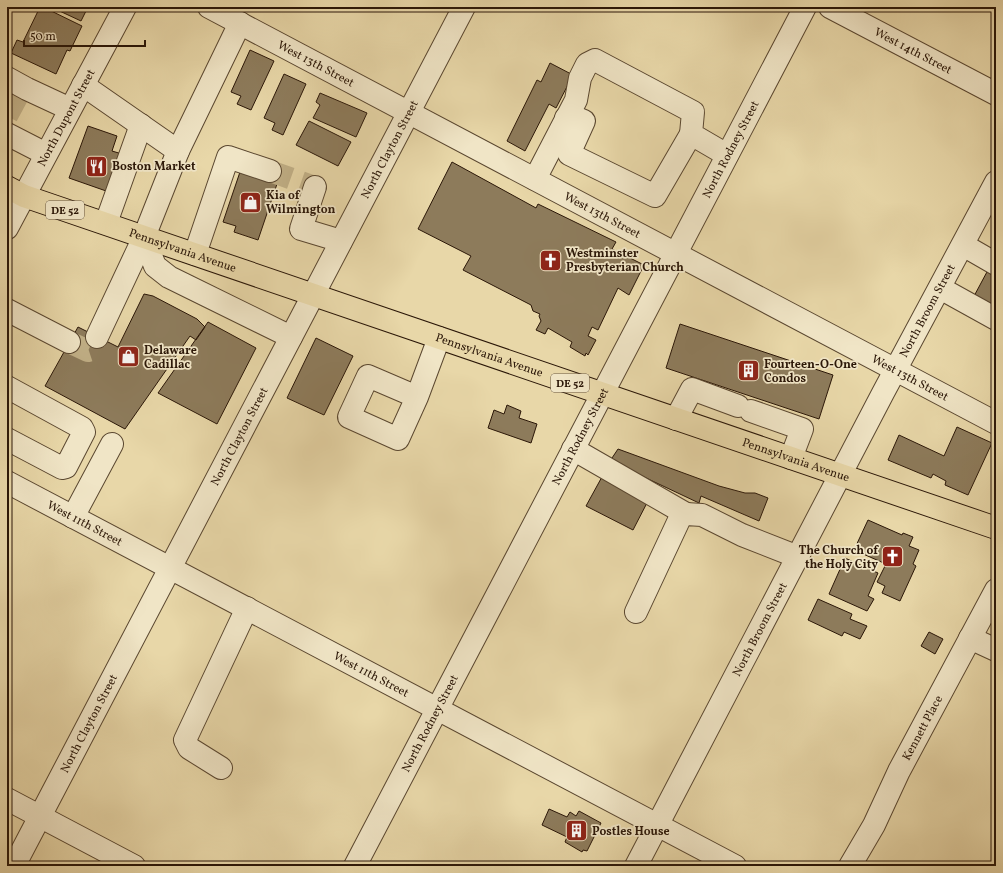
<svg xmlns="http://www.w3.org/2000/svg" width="1003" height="873" font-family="Vollkorn,serif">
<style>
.building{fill:#8d7b5b;stroke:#2b1708}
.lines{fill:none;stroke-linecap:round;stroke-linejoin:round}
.minor-tunnel{stroke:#c2b188;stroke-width:22;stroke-dasharray:22 11;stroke-linecap:butt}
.minor-casing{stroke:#5a4730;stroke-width:24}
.major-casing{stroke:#2b1708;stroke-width:24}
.minor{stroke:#f0e5c6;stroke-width:22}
.major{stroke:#e8d7a8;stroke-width:22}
.labels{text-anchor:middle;stroke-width:3.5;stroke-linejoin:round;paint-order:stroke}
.shield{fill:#f0e5c6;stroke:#665541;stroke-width:1}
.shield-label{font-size:11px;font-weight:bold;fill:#2b1708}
.street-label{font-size:12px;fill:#2b1708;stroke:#f0e5c6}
.poi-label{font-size:12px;font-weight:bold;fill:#2b1708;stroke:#f0e5c6;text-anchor:start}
</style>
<rect width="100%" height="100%" fill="#e8d7a8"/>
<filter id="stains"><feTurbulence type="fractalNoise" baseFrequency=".005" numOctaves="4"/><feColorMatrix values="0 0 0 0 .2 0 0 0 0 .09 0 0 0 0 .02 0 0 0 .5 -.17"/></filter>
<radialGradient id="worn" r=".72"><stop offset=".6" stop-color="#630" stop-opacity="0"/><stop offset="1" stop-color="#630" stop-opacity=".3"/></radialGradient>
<path class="building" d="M40 7H43L82 26 70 51 67 50 56 74 11 53 17 40 23 42Z
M51 7H88L81 21Z
M250 50 274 61 251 110 237 104 241 96 231 92Z
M550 63 573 75 556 108 549 104 525 151 507 141 537 80 541 82Z
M284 74 306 84 283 135 272 130 275 123 264 118Z
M320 93 367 113 356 137 313 118 320 105 316 102Z
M309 121 351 142 338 166 296 145Z
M88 126 117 136 112 151 122 154 109 192 69 178Z
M452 162 536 208 538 204 616 242 612 249 644 265 629 295 618 288 598 330 592 327 588 336 596 340 588 355 586 353 585 356 570 347 572 342 548 328 545 334 536 330 541 321 539 316 540 314 533 311 531 305 463 270 471 256 418 229Z
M241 169 278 181 258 240 234 232 236 226 223 222Z
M988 270 996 274V310L973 298Z
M144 294 153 296 197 319 205 327 196 340 190 336 125 429 45 386 78 327 118 347Z
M208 322 256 348 217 424 158 393Z
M680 324 833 375 819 419 666 368Z
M316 338 353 356 324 415 287 398Z
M507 405 521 411 519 418 537 424 531 443 488 428 494 410 504 414Z
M957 427 992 443 968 495 945 485 946 481 933 474 931 478 888 460 899 435 944 456Z
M618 449 719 486 745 493H755L768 498 759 521 701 496 699 503 610 461Z
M603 475 649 499 633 530 586 506Z
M868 520 902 535 903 533 913 537 909 546 919 550 913 564 916 566 900 601 882 593 885 586 877 582 886 564 854 550Z
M845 558 878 573 868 596 874 599 867 611 829 594Z
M818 599 852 614 850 619 867 626 860 639 844 632 842 636 808 620Z
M929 632 943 639 935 654 921 646Z
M549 809 567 817 570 812 576 816 579 811 601 823 587 851 583 850 582 852 565 842 567 837 542 825Z"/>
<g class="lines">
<path class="minor-tunnel" d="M7 116 21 90
M270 171 315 187
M69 342 88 351 91 350 97 337"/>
<defs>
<g id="minor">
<path id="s1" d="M209 7 996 423"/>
<path id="s2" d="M830 7 996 94"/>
<path d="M7 78 27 89 70 109"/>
<path d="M83 85 178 151 240 23"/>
<path d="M566 118H577L584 121 569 154 655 196 691 134"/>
<path d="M7 134 46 154"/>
<path d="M535 179 576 100 580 78 587 64 595 60 693 112 691 134 727 155"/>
<path d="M315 187 301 229 341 241"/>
<path d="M106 223 141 125"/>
<path id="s3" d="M7 228 125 7"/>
<path d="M144 237 155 266 169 277 291 337"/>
<path d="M963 245 996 264"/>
<path d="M195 254 228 157 270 171"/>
<path d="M940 288 996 319"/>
<path d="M7 310 69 342"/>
<path d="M97 337 144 237 178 151"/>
<path d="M7 387 82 428 84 432 66 467 62 468 7 439"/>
<path d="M417 397 368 376 349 417 398 439 417 397 439 338"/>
<path d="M751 411 802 429 791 458"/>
<path d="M676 419 692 389 738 406"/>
<path d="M573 449 686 514"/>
<path id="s4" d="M7 482 735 866"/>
<path d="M73 517 112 444"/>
<path d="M636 612 680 518 686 514 702 515 742 535 798 557"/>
<path d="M970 638 996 650"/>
<path d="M221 768 189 748 185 740 247 608"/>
<path d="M7 799 134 866"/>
<path id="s5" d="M14 866 464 7"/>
<path id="s6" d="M355 866 805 7"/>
<path id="s7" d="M636 866 883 393 996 182"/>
<path id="s8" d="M850 866 874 825 899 771 996 590"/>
</g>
<g id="major">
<path id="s9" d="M7 187 24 196 996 528"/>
</g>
</defs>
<use href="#minor" class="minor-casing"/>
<use href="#major" class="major-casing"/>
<use href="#minor" class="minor"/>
<use href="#major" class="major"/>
</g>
<defs>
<symbol id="restaurant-square" viewBox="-11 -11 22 22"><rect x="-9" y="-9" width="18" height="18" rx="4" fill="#8f2418" stroke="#f0e5c6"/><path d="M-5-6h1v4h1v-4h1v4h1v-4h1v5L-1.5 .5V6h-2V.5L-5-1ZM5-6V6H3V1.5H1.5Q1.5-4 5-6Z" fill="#fff"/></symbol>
<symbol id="shop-square" viewBox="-11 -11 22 22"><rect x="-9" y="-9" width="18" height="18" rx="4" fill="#8f2418" stroke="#f0e5c6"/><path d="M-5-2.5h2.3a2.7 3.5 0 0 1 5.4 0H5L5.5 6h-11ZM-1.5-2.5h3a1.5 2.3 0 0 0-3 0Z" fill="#fff"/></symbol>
<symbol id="church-square" viewBox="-11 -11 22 22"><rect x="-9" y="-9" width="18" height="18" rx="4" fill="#8f2418" stroke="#f0e5c6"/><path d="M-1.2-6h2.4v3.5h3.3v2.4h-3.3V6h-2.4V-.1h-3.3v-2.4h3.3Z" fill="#fff"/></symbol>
<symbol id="building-square" viewBox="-11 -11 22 22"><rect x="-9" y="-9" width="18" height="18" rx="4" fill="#8f2418" stroke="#f0e5c6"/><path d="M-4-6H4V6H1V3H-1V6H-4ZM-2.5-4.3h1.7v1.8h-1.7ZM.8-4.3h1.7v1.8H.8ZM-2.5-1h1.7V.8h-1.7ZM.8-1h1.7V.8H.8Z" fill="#fff"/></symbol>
</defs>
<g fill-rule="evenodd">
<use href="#restaurant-square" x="84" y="154" width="25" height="25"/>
<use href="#shop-square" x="238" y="190" width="25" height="25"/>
<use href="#church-square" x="538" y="248" width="25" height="25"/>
<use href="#shop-square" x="116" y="344" width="25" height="25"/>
<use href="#building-square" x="736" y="358" width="25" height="25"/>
<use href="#church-square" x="880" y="544" width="25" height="25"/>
<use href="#building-square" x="564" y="818" width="25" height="25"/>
</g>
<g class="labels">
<g class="shield">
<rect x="46" y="201" width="38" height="18" rx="3"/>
<rect x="551" y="374" width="38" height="18" rx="3"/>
</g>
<g class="shield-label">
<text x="65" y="214">DE 52</text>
<text x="570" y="387">DE 52</text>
</g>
<g class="street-label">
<text dy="4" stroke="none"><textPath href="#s2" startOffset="94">West 14th Street</textPath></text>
<text dy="4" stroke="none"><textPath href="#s1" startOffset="121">West 13th Street</textPath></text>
<text dy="4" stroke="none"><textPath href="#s3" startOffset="125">North Dupont Street</textPath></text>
<text dy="4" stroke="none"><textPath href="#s5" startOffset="809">North Clayton Street</textPath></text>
<text dy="4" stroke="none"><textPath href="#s6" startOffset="809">North Rodney Street</textPath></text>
<text dy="4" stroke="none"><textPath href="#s1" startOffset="445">West 13th Street</textPath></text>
<text dy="4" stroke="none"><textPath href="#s9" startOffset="187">Pennsylvania Avenue</textPath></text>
<text dy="4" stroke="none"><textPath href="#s7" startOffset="627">North Broom Street</textPath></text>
<text dy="4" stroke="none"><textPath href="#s9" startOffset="511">Pennsylvania Avenue</textPath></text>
<text dy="4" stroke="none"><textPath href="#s1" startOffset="793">West 13th Street</textPath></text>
<text dy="4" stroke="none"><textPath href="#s5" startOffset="485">North Clayton Street</textPath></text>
<text dy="4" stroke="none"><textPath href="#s6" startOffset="485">North Rodney Street</textPath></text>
<text dy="4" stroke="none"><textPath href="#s9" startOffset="835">Pennsylvania Avenue</textPath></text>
<text dy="4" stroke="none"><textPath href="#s4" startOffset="88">West 11th Street</textPath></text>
<text dy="4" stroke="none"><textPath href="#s7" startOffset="267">North Broom Street</textPath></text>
<text dy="4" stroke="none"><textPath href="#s4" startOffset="412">West 11th Street</textPath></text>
<text dy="4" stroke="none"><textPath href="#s6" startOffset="161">North Rodney Street</textPath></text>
<text dy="4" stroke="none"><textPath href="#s5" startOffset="161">North Clayton Street</textPath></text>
<text dy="4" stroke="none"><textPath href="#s8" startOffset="156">Kennett Place</textPath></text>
</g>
<g class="poi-label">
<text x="112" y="170">Boston Market</text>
<text x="266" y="199">Kia of<tspan x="266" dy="14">Wilmington</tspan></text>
<text x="566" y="257">Westminster<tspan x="566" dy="14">Presbyterian Church</tspan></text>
<text x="144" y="354">Delaware<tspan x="144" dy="14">Cadillac</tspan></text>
<text x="764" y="368">Fourteen-O-One<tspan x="764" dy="14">Condos</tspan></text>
<text x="878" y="554" text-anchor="end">The Church of<tspan x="878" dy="14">the Holy City</tspan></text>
<text x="592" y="835">Postles House</text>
</g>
</g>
<rect width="1003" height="873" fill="none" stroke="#e8d7a8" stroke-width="24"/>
<rect x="8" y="8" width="987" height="857" fill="none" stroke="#2b1708" stroke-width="2"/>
<rect x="12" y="12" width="979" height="849" fill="none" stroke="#2b1708"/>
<path d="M24 40v6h121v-6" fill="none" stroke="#2b1708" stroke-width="2"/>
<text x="30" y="40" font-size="12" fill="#2b1708" stroke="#f0e5c6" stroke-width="3" paint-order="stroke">50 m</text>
<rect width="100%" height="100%" filter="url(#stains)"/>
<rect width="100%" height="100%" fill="url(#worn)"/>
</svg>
